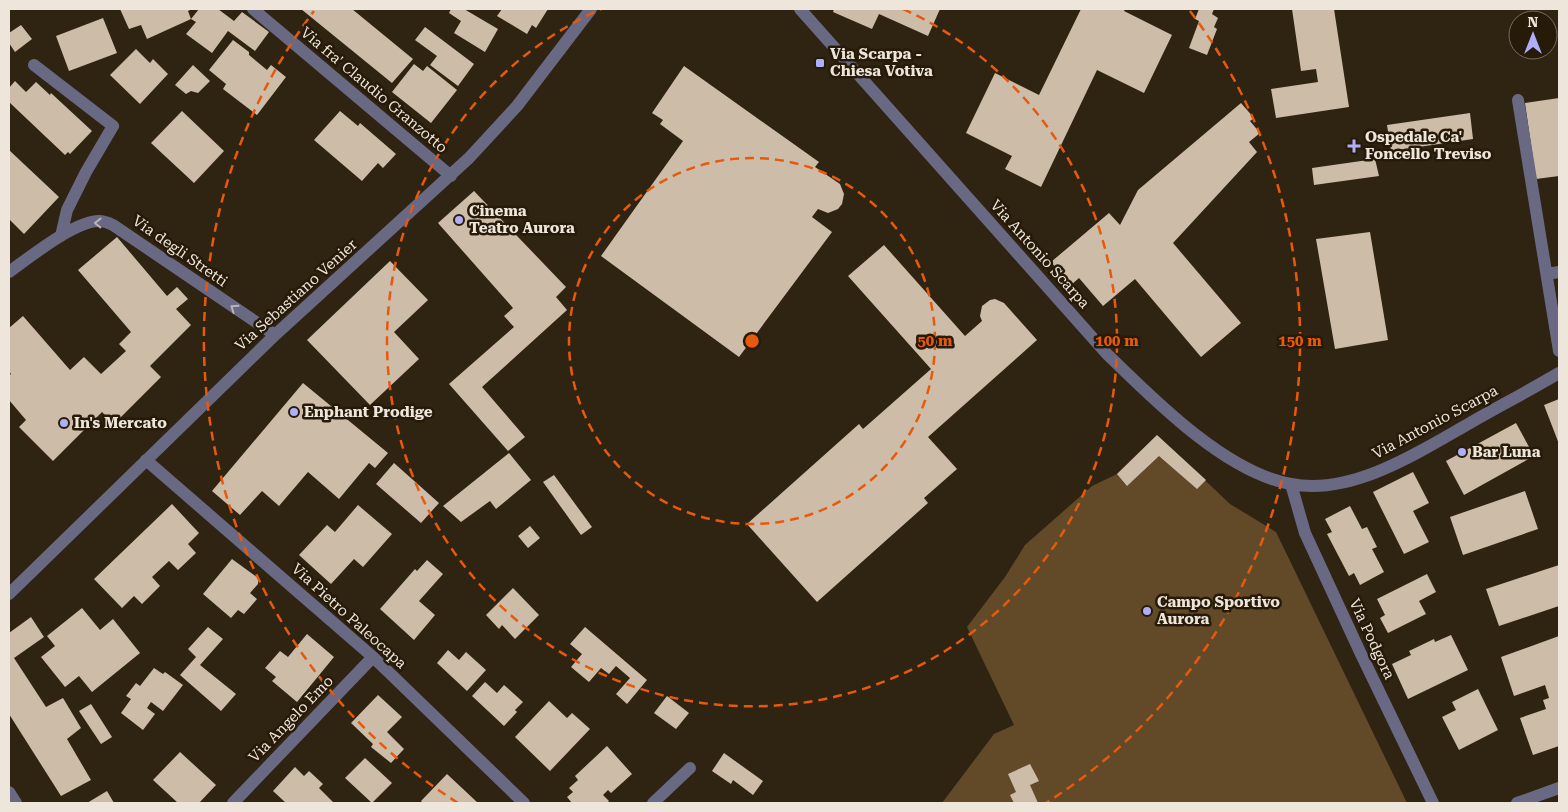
<svg xmlns="http://www.w3.org/2000/svg" width="1568" height="812" font-family="'Roboto Serif',serif">
<style>
.green{fill:#624a29}
.building{fill:#cdbda8}
.lines{fill:none;stroke-linecap:round;stroke-linejoin:round}
.minor{stroke:#696984;stroke-width:12}
.oneway{stroke:#b9b4b8}
.ring{fill:none;stroke:#e8590c;stroke-width:2.5;stroke-dasharray:9 6}
.poi-dot{fill:#afaefa;stroke:#261a09;stroke-width:2}
.labels{text-anchor:middle;stroke-width:5;stroke-linejoin:round;paint-order:stroke}
.poi-label{font-size:15px;font-weight:bold;fill:#eee6db;stroke:#261a09;text-anchor:start}
.street-label{font-size:15px;fill:#eee6db;stroke:#261a09}
.centre{fill:#e8590c;stroke:#261a09;stroke-width:2.5}
.ring-label{font-size:15px;text-anchor:middle;font-weight:bold;fill:#e8590c;stroke:#261a09;stroke-width:5;stroke-linejoin:round;paint-order:stroke}
</style>
<rect width="100%" height="100%" fill="#2f2312"/>
<path class="green" d="M1157 435 1230 504 1276 532 1407 803H942L994 734 1014 725 967 627 1005 577 1025 545 1092 486 1117 474Z"/>
<path class="building" d="M120 9H192L188 11 191 19 199 9H218L234 21 242 12 269 32 255 51 228 31 212 53 186 34 196 22 191 19 147 39 141 25 129 29Z
M301 9H352L413 59 392 83Z
M451 9H464L498 29 485 52 454 33 461 21 449 13Z
M502 9H548L536 28 532 25 527 34 497 16Z
M834 9H940L928 36 879 14 872 29 833 12Z
M1081 9H1125L1124 11 1172 35 1144 93 1097 70 1041 187 1005 169 1012 156 966 133 995 73 1039 95Z
M1199 9H1214L1212 14 1218 18 1214 27 1217 29 1207 55 1189 48 1199 21 1195 19Z
M1292 9H1334L1349 107 1276 118 1271 89 1318 82 1316 69 1301 71Z
M103 18 117 53 69 71 56 36Z
M21 25 32 39 15 52 9 43V33Z
M425 27 474 64 458 86 430 65 437 56 415 40Z
M233 40 249 52V55L267 70 271 65 286 77 257 115 223 89 226 84 209 70Z
M136 49 150 63 153 59 168 74 140 104 110 75Z
M414 64 423 71 427 66 457 90 431 123 392 92Z
M193 65 210 81 198 93 191 91 186 94 175 85Z
M684 66 819 162 815 167 840 184 844 194 842 204 838 209 828 213 818 209 812 217 832 232 739 357 601 256 683 141 660 124 663 120 652 113Z
M15 81 26 92 36 82 50 95 51 93 92 131 70 154 68 152 65 155 9 102V88Z
M1559 98V176L1536 179 1525 103Z
M1241 103 1254 118 1250 121 1260 133 1249 142 1257 152 1173 243 1241 323 1201 357 1135 279 1103 306 1079 278 1071 285 1051 262 1109 213 1120 225 1138 190Z
M182 111 224 151 194 183 151 143Z
M340 111 358 126 360 123 396 154 383 168 378 163 362 181 314 140Z
M1470 113 1473 139 1391 151 1387 125Z
M9 150 59 197 24 234 9 219Z
M1375 159 1379 176 1314 185 1312 168Z
M474 191 566 287 556 297 567 310 482 387 525 437 508 451 449 384 514 327 504 316 513 308 438 223Z
M1370 232 1388 340 1335 349 1316 239Z
M117 237 167 296 177 287 188 299 176 309 191 325 150 366 161 377 114 424 102 412 53 461 19 427 26 420 9 400V376L11 374 9 371V328L23 316 70 370 84 357 101 374 126 351 119 344 131 332 78 270Z
M884 245 965 336 982 321 980 316 982 306 990 300 995 299 1004 303 1037 340 928 437 957 469 924 498 928 503 817 602 747 524 859 424 863 429 931 369 848 276Z
M390 261 428 300 394 332 419 359 370 405 307 340Z
M303 383 388 453 375 468 369 463 339 499 308 472 279 506 262 491 240 515 212 491Z
M1559 399V444L1544 405Z
M1516 423 1534 456 1464 495 1446 461Z
M1157 435 1206 480 1197 489 1159 456 1127 486 1117 474Z
M509 453 531 480 496 509 490 501 461 522 443 506Z
M394 463 439 503 421 523 376 484Z
M1413 472 1429 503 1413 511 1429 542 1404 554 1373 492Z
M554 475 592 527 581 535 543 482Z
M1525 491 1538 529 1463 555 1450 517Z
M172 504 199 533 188 544 196 553 178 570 169 561 152 577 160 586 142 604 134 596 122 608 94 579Z
M358 505 392 534 363 567 354 559 331 584 299 555 327 525 335 532Z
M1350 506 1362 529 1367 527 1377 547 1372 549 1384 572 1360 585 1354 573 1349 576 1327 534 1332 532 1325 519Z
M530 526 540 538 528 548 518 536Z
M232 559 258 578V584L250 593 257 599 244 614 238 610 231 618 203 594Z
M427 560 443 574 419 601 435 615 414 640 380 609 415 569 417 571Z
M1559 565V606L1499 626 1486 589Z
M1427 574 1436 592 1419 601 1426 614 1388 633 1380 618 1385 615 1377 599Z
M513 588 539 615 515 639 502 625 499 629 486 615Z
M82 608 100 630 113 619 140 653 92 692 79 676 65 687 41 657 55 646 47 636Z
M31 617 44 637 14 658 46 707 63 698 81 728 67 739 91 780 61 796 9 714V633Z
M208 627 223 639 200 665 236 694 221 711 180 675 196 657 188 649Z
M585 627 647 680 627 704 616 694 630 678 616 666 609 674 601 668 589 682 571 667 582 654 570 644Z
M307 634 334 657 297 702 272 681 276 677 265 668 280 651 288 657Z
M1451 635 1468 670 1408 699 1392 664 1411 655 1409 651 1434 639 1435 642Z
M1559 636V746L1533 755 1520 718 1546 709 1543 700 1549 698 1545 685 1514 696 1501 657Z
M448 650 459 660 466 652 486 670 467 691 437 663Z
M154 668 163 674 165 672 183 685 163 711 151 702 147 708 155 714 143 730 121 713 131 699 126 696 136 683 140 686Z
M485 682 497 693 504 685 523 702 515 710 517 712 504 726 472 696Z
M1478 689 1498 730 1459 750 1442 717 1456 710 1452 702Z
M378 695 402 717 387 732 404 749 391 763 371 747 373 744 351 723Z
M667 696 689 713 676 729 654 713Z
M549 701 567 718 572 713 590 729 550 771 515 737Z
M91 704 112 737 101 744 79 711Z
M607 746 632 774 611 793 608 790 603 795 609 801 607 803H572L567 797 573 792 569 788 578 780 575 776Z
M180 752 216 785 199 803H178L153 780Z
M724 753 763 781 753 795 733 780 731 784 712 771Z
M365 758 392 783 372 803 345 778Z
M1030 764 1039 781 1030 785 1038 803H1014L1010 795 1016 792 1008 774Z
M295 767 304 776 309 771 323 784 319 788 334 803H286L273 791Z
M447 774 478 803H423L421 801Z
M107 791 114 803H87Z"/>
<g class="lines">
<path class="minor" d="M253 9 451 176
M800 9 1107 354C1153 399 1226 473 1291 484 1352 496 1419 452 1470 423 1500 406 1530 390 1559 373
M34 65 113 126 86 172 67 210 61 236
M1518 100 1559 351
M9 272C29 258 74 221 99 221 103 221 109 223 113 225L275 335
M1547 274 1559 272
M146 460 373 657 524 803
M1291 484 1305 533 1360 652 1433 803
M9 594 275 335 469 158 517 106 591 9
M9 792 16 803
M233 803 373 657
M653 803 690 768
M1517 803 1559 788"/>
</g>
<defs><path id="oneway-chevron" d="M-2-3.5L2.5 0L-2 3.5" fill="none" stroke-width="1.6" stroke-linecap="round" stroke-linejoin="round" transform="scale(1.25)"/></defs>
<g class="oneway">
<use href="#oneway-chevron" transform="translate(98 223) rotate(-179)"/>
<use href="#oneway-chevron" transform="translate(234 308) rotate(-145)"/>
</g>
<g class="ring">
<circle cx="752" cy="341" r="183"/>
<path d="M903 9A365 365 0 1 1 601 9"/>
<path d="M458 803A548 548 0 0 1 314 11M1190 11A548 548 0 0 1 1046 803"/>
</g>
<g class="poi-dot">
<rect x="815" y="58" width="10" height="10" rx="2.5"/>
<path d="M1351.5 138.5h5v5h5v5h-5v5h-5v-5h-5v-5h5z"/>
<circle cx="459" cy="220" r="5"/>
<circle cx="294" cy="412" r="5"/>
<circle cx="64" cy="423" r="5"/>
<circle cx="1462" cy="452" r="5"/>
<circle cx="1147" cy="611" r="5"/>
</g>
<g class="labels">
<g class="poi-label">
<text x="830" y="59">Via Scarpa -<tspan x="830" dy="17">Chiesa Votiva</tspan></text>
<text x="1365" y="142">Ospedale Ca'<tspan x="1365" dy="17">Foncello Treviso</tspan></text>
<text x="469" y="216">Cinema<tspan x="469" dy="17">Teatro Aurora</tspan></text>
<text x="304" y="417">Enphant Prodige</text>
<text x="74" y="428">In's Mercato</text>
<text x="1472" y="457">Bar Luna</text>
<text x="1157" y="607">Campo Sportivo<tspan x="1157" dy="17">Aurora</tspan></text>
</g>
<g class="street-label">
<text transform="translate(374 90) rotate(40)" y="5">Via fra' Claudio Granzotto</text>
<text transform="translate(180 251) rotate(35)" y="5">Via degli Stretti</text>
<text transform="translate(1040 254) rotate(48)" y="5">Via Antonio Scarpa</text>
<text transform="translate(296 295) rotate(-42)" y="5">Via Sebastiano Venier</text>
<text transform="translate(1435 422) rotate(-28)" y="5">Via Antonio Scarpa</text>
<text transform="translate(349 616) rotate(42)" y="5">Via Pietro Paleocapa</text>
<text transform="translate(1372 639) rotate(65)" y="5">Via Podgora</text>
<text transform="translate(291 719) rotate(-46)" y="5">Via Angelo Emo</text>
</g>
</g>
<circle cx="752" cy="341" r="8" class="centre"/>
<g class="ring-label">
<text x="935" y="346">50 m</text>
<text x="1117" y="346">100 m</text>
<text x="1300" y="346">150 m</text>
</g>
<rect width="1568" height="812" fill="none" stroke="#eee6db" stroke-width="20"/>
<g transform="translate(1533 35)"><circle r="24" fill="#261a09" stroke="#766c5d"/>
<path d="M0-4L9 19L0 12L-9 19Z" fill="#afaefa"/>
<text y="-8" font-size="14" font-weight="bold" text-anchor="middle" fill="#eee6db">N</text>
</g>
</svg>
